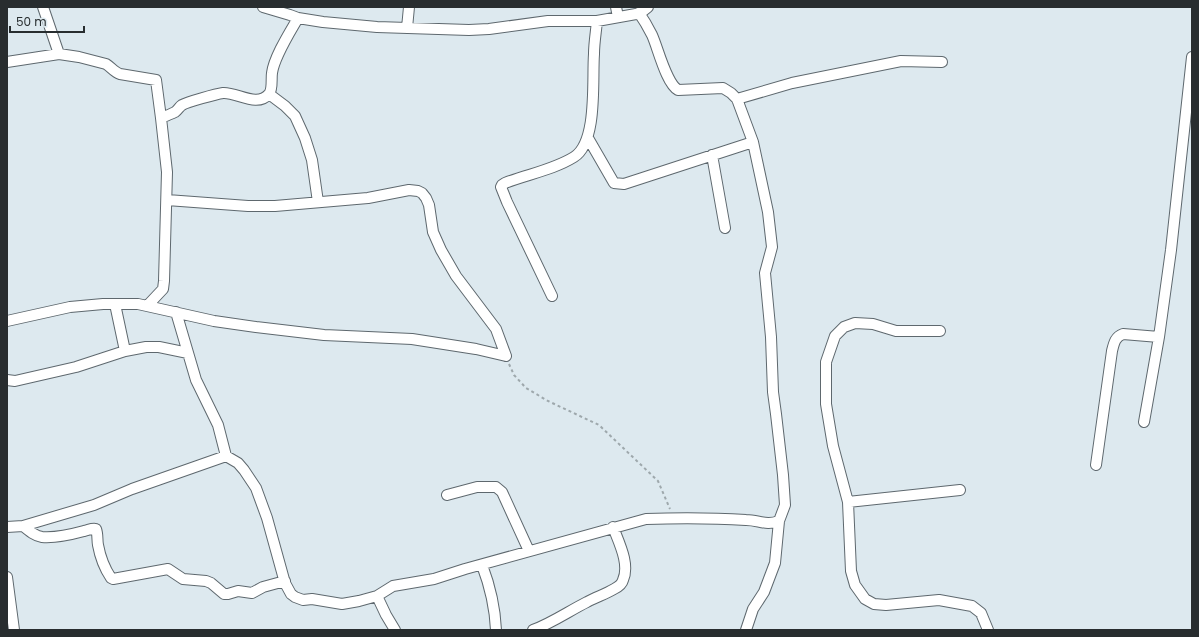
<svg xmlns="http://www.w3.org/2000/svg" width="1199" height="637" font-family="Poppins,sans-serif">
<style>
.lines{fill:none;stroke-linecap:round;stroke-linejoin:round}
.minor-casing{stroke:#5e686e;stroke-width:12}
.path{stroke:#9ea8ac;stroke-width:2;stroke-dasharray:3 3;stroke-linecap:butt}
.minor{stroke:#fff;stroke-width:10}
</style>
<rect width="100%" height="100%" fill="#dde9ef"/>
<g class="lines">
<defs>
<path id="minor" d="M43 7 59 54
M263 7 290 15 298 18 323 22 377 27 469 30 489 29 548 21H597L636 14 643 11 648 7
M616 7 618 17
M407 28 409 7
M7 62 59 54 79 57 106 64C111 67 114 72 120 74L156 80 161 118 167 172 164 281 163 289 147 306
M269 94 285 106 295 116 305 138 312 160 318 202
M737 99 792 83 901 61 942 62
M161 118C166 116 171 114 175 112 178 110 179 107 182 105 187 102 216 94 223 93 237 92 257 108 269 94 273 89 271 79 272 73 274 57 290 32 298 18
M588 138 614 183 624 184 753 142
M712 155 725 228
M167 200 248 206H275L368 198 409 190 418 191 422 193 426 198 429 205 433 232 441 250 456 276 496 329 506 356
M552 296 507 202 501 187 502 185 505 183C528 174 553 170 574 157 598 142 592 80 594 54 594 43 596 32 597 21
M115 304 125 351
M7 321 70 307 103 304H138L214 321 256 327 324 335 412 339 476 349 506 356
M940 331H896L873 324 855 323 844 327 835 336 826 362V404L833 446 848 502 851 571 855 585 865 599 874 604 886 605 939 600 972 606 981 613 988 630
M7 380 15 381 28 378 76 367 125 351 146 347H159L188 353
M1144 422 1159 337 1171 250 1192 57
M226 456 238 463 244 470 256 488 267 518 285 583 291 594 295 597 303 600 312 599 342 604 359 601 377 596 393 586 434 579 465 569 646 519C679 518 713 518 746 520 759 520 766 526 779 521L785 505 783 475 776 414 773 392 771 337 765 273 772 247 768 212 753 142 737 99 731 93 723 88 678 90C666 83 658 48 652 35 648 27 644 20 639 13
M1096 465 1112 351C1114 343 1115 337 1123 334L1159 337
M447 495 477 487H496L502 492 529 551
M848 502 960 490
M23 526C29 531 35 536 42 537 54 538 73 534 84 531 89 530 92 528 96 529 98 534 97 540 98 545 100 556 105 569 111 578L113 579 168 569 183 579 206 581 211 583 224 594H228L238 591 252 593 263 587 285 581
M7 527 23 526 94 505 132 489 226 456 218 425 196 380 176 312
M482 565C490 586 495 607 496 630
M7 577 14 630
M377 596 386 615 395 630
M533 630C552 623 569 611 587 602 596 597 606 594 614 589 618 587 622 584 623 580 630 564 619 543 613 527
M746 630 753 609 764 592 775 563 779 521"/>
</defs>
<use href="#minor" class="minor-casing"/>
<path class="path" d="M509 364 514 375 526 388 548 401 599 425 658 481 670 509"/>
<use href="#minor" class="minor"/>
</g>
<rect width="1199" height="637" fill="none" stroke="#282d2f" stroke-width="16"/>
<path d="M10 26v6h74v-6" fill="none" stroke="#282d2f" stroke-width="2"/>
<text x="16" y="26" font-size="12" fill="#282d2f" stroke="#dde9ef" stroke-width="3" paint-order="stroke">50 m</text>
</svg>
